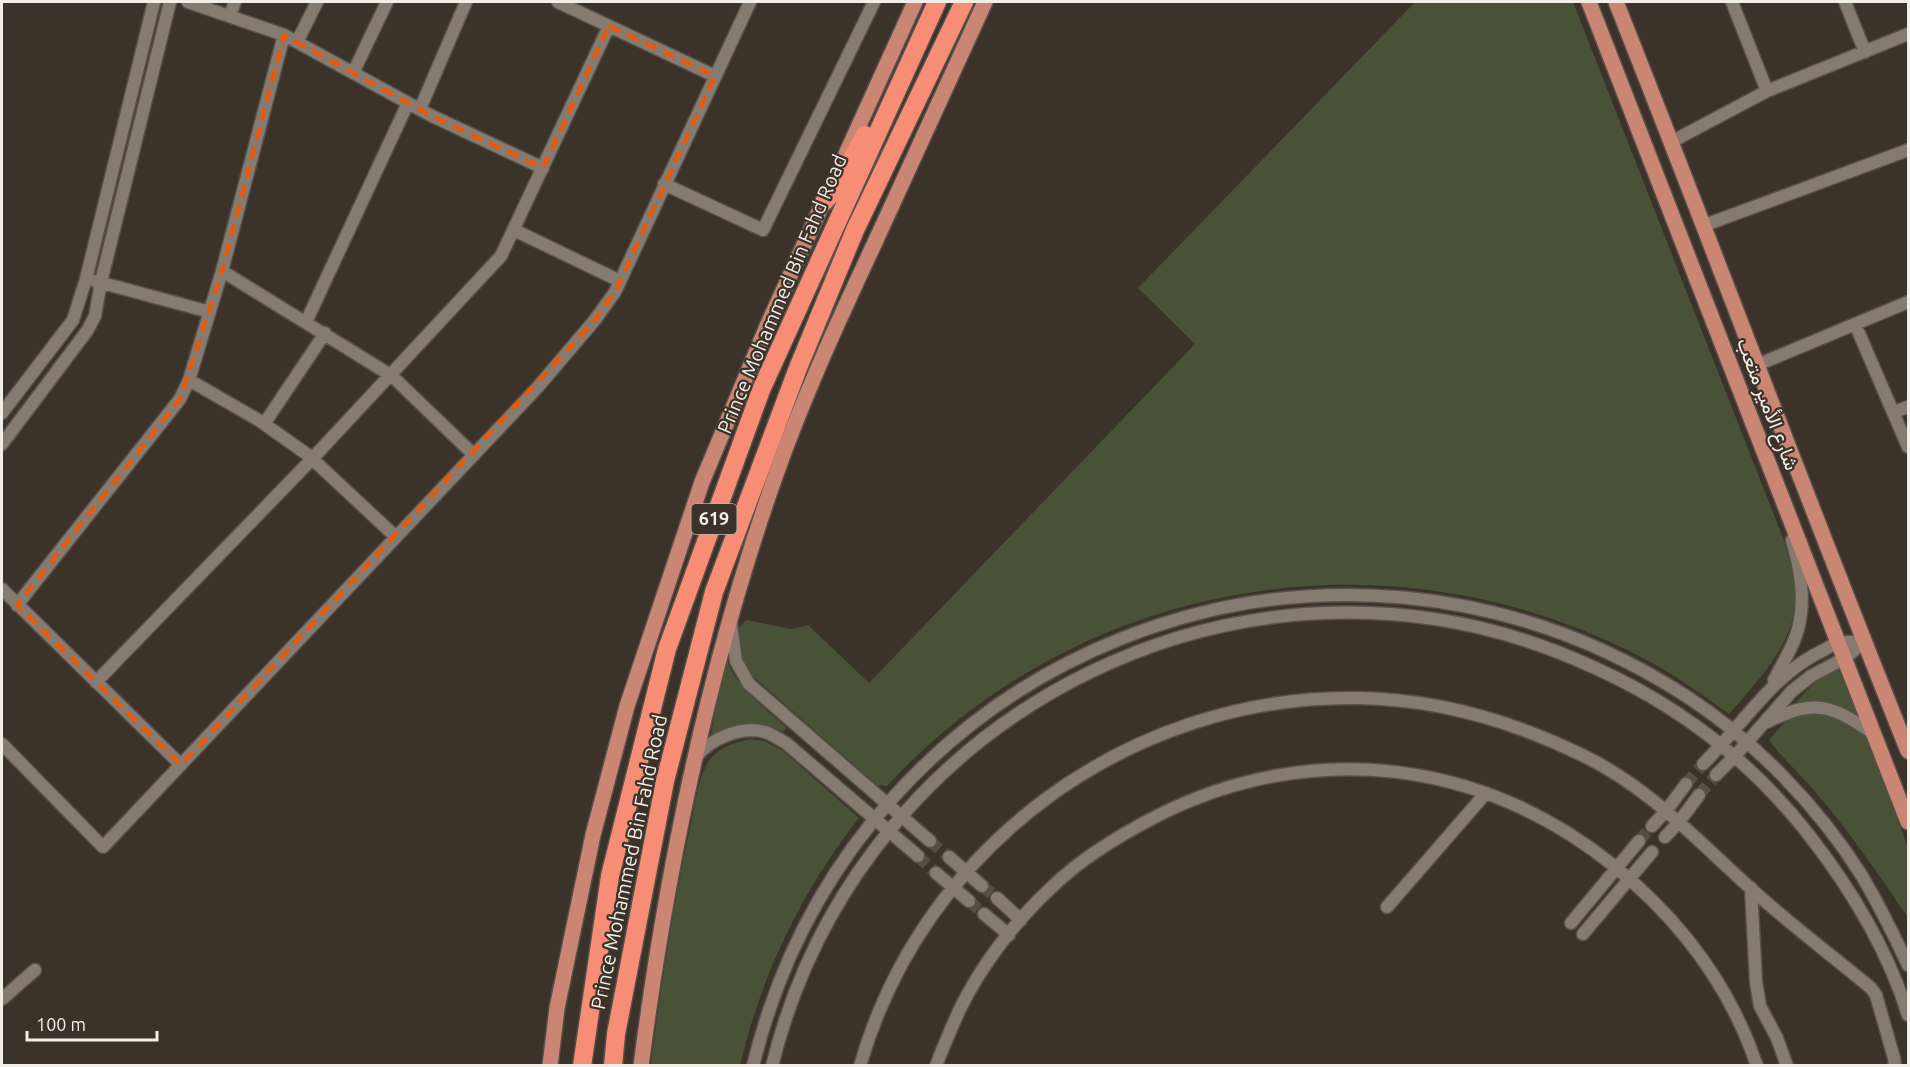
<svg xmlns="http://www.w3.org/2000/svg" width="1910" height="1067" font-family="Ubuntu,Vazirmatn,sans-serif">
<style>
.green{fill:#495236}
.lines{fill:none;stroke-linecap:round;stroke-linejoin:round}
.minor-tunnel{stroke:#574e46;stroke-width:12;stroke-dasharray:12 6;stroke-linecap:butt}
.minor-casing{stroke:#58504a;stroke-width:15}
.major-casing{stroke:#58504a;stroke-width:18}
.highway-casing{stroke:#58504a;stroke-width:21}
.minor{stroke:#867b71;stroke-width:12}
.major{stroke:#ca8673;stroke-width:15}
.highway{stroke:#f78d74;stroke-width:18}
.marked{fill:none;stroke:#e8590c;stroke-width:4.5;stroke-dasharray:12 8;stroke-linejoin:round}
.labels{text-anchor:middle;stroke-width:4.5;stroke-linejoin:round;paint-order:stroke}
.shield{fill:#3b3229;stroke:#bcb5af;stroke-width:1.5}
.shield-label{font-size:18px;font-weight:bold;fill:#f3ede8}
.street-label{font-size:20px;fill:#f3ede8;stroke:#3b3229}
</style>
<rect width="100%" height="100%" fill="#3b3229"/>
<path class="green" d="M1415 2H1573L1785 543C1789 559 1794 576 1795 593 1798 642 1757 681 1729 714 1700 693 1671 672 1639 656 1388 526 1080 577 887 786L877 785 747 671 741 659 739 628 746 620 791 629 808 625 869 683 1195 344 1138 288Z
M727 660C738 690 763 706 786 727L784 732C758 720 737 721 711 735L717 701Z
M1839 670 1854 701 1908 848V918C1880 876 1851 834 1818 795 1802 776 1784 760 1769 740L1789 717 1799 699 1816 681Z
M751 739 764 741 782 750 859 818C801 892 762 974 740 1065H651C661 988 672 910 689 833 694 812 696 786 706 766 714 749 734 742 751 739Z"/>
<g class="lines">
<path class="minor-tunnel" d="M1686 784 1703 764
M1699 795 1716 775
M930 841 949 857
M1639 841 1652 826
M918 856 936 873
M982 886 997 898
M969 901 984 914"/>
<defs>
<path id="minor" d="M188 2 284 35 430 115 543 168
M558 2 715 76
M1732 2 1767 91
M1845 2 1865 52
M230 15 235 2
M297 42 317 2
M353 73 387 2
M420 109 466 2
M1671 142 1767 91 1908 34
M664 184 763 230 874 2
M1705 225 1908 150
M514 230 620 281
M222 271 392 376 474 455
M95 281 210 312
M306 322 408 103
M1855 324 1908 447
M1757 365 1908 302
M189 380 260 421 308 455 396 537
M1894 412 1908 407
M2 413 73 320 86 279 154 2
M264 424 325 333
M2 444 87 331 95 316 101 282 170 2
M2 589 181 765
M17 605 180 399 189 380 222 271 284 35
M731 624 736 661 749 684 930 841
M1774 680C1782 664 1794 646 1798 629 1806 599 1800 568 1792 540
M96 682 312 459 501 256 609 26
M1767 722C1816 698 1831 705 1874 734
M2 744 103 847 537 388 594 321 615 292 750 2
M696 757C711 738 741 726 765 732 772 734 780 740 786 743L918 856
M1703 764C1743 725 1772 674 1824 650 1829 647 1835 643 1841 643 1848 641 1857 642 1864 642
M1716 775 1734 757 1792 691 1811 676 1845 658 1864 642
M1652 826 1666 811 1686 784
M1665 837 1679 822 1699 795
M949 857 982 886
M936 873 969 901
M1751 888 1756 982 1760 1006 1777 1038 1787 1066
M997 898 1021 920
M1387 907 1486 793
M984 914 1009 935
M1571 923 1639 841
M1583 934 1652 852
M2 999 35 970
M753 1066C854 650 1327 464 1686 696 1755 741 1818 806 1862 876 1879 905 1894 935 1908 965
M772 1066C861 705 1255 511 1593 667 1678 705 1752 762 1809 835 1851 889 1888 950 1908 1015
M860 1066C923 846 1129 695 1357 698 1436 699 1513 721 1584 756 1648 787 1696 839 1748 886 1787 922 1830 954 1871 988L1876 995 1894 1058 1895 1066
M936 1066C943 1047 951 1029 959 1011 981 965 1016 920 1053 886 1083 857 1120 835 1157 816 1309 739 1481 758 1614 866 1679 919 1730 985 1757 1066"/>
<path id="major" d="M1589 2 1908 822
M1616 2C1715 251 1808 503 1908 751
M846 154 915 2
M550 1066 557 1008 593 835 627 706 702 482 768 324 828 192
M641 1066C667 866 708 667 775 477 804 395 840 317 877 238 913 159 949 80 985 2"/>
<path id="highway" d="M824 202 834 191 865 135
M582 1066 610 876 667 649 761 390 937 2
M613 1066 616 1034 665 781 714 592 798 368 855 230 964 2"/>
</defs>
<use href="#minor" class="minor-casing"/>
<use href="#major" class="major-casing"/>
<use href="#highway" class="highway-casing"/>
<use href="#minor" class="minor"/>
<use href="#major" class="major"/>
<use href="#highway" class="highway"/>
</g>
<path class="marked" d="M609 26 715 76 615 292 594 321 181 765 17 605 180 399 222 271 284 35 430 115 543 168Z"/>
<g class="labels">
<rect class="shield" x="691.5" y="504" width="45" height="30" rx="4.5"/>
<g class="shield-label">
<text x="714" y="525">619</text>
</g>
<g class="street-label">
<text transform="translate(782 294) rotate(-67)" y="7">Prince Mohammed Bin Fahd Road</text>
<text transform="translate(1768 404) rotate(69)" y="7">شارع الأمير متعب</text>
<text transform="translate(629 862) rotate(-78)" y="7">Prince Mohammed Bin Fahd Road</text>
</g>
</g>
<rect width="1910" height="1067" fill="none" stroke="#f3ede8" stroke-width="6"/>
<path d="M27 1031v9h130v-9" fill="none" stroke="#f3ede8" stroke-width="3"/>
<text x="36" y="1031" font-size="18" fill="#f3ede8" stroke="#3b3229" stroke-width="4.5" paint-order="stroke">100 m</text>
</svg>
